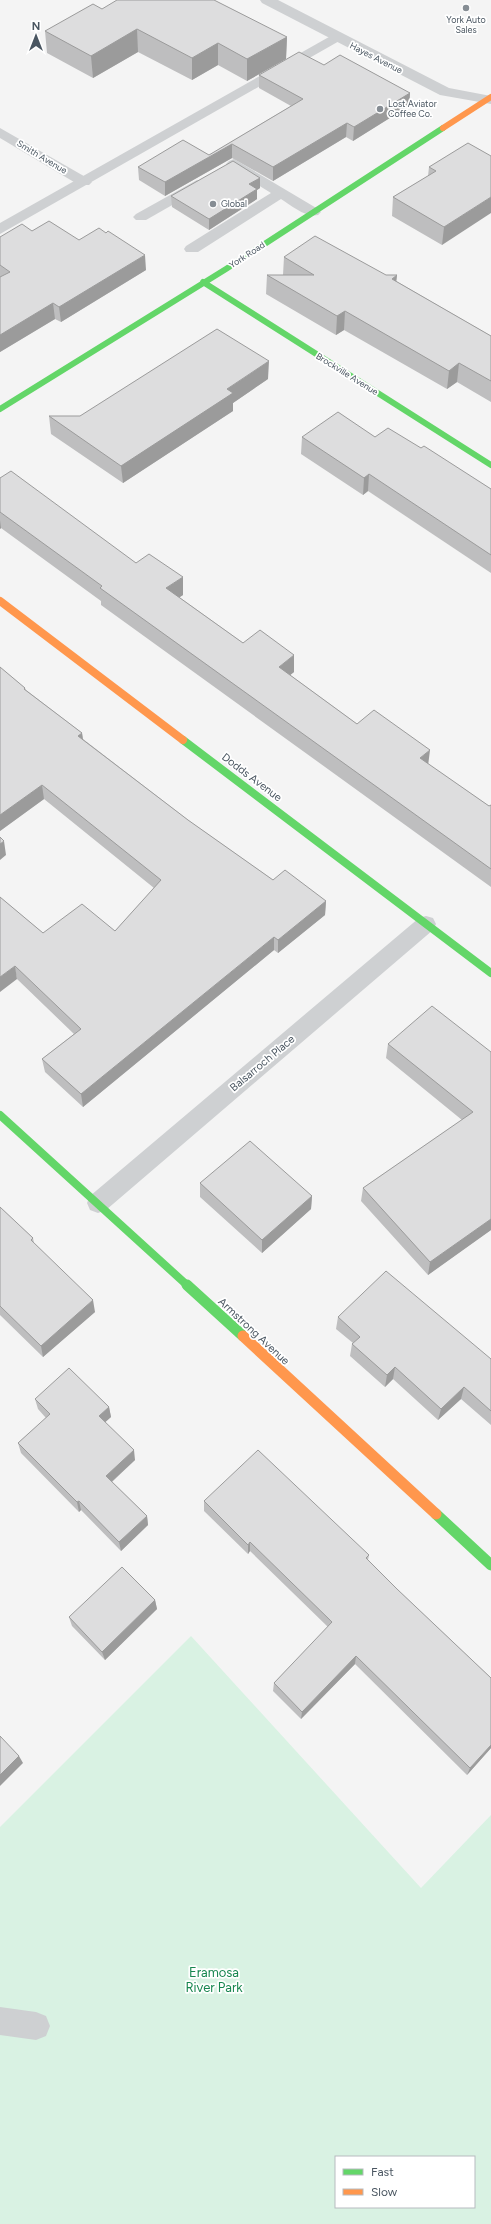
<svg xmlns="http://www.w3.org/2000/svg" width="491" height="2224" font-family="Figtree,sans-serif">
<style>
.green{fill:#d9f2e3;fill-rule:evenodd}
.lines{fill:none;stroke-linecap:round;stroke-linejoin:round}
.lane{fill:#ced0d2;fill-rule:evenodd}
.street{fill:#ced0d2;fill-rule:evenodd}
.fast-far2{stroke:#63d668;stroke-width:6}
.fast-far1{stroke:#63d668;stroke-width:8}
.fast{stroke:#63d668;stroke-width:11}
.slow-far2{stroke:#ff974d;stroke-width:6}
.slow-far1{stroke:#ff974d;stroke-width:8}
.slow{stroke:#ff974d;stroke-width:11}
.wall{fill:#bebebf}
.shaded-wall{fill:#9b9b9b}
.building{fill:#ddddde;stroke:#9b9b9b}
.poi-dot{fill:#868d94;stroke:#fff;stroke-width:1.5}
.labels{text-anchor:middle;stroke-width:3.5;stroke-linejoin:round;paint-order:stroke}
.far-poi-label{font-size:9px;fill:#4a5661;stroke:#fff;text-anchor:start}
.far-street-label{font-size:9px;fill:#4a5661;stroke:#fff}
.street-label{font-size:11px;fill:#4a5661;stroke:#fff}
.near-park-label{font-size:13px;fill:#17864f;stroke:#fff}
</style>
<rect width="100%" height="100%" fill="#f4f4f4"/>
<path class="green" d="M191 1636 421 1888 491 1815V2224H0V1827ZM336 2157H474V2207H336Z"/>
<g class="lines">
<path class="lane" d="M336 33 341 34 343 37 341 40 0 234V223Z
M234 159 318 209 321 212 318 215C306 218 292 206 281 199L198 252H186L184 249 186 246 271 193 229 167 226 164 229 161Z
M197 180 202 182 205 185 202 188 146 220H136L133 217 136 214Z"/>
<path class="street" d="M260 0H278L449 88 491 96V104L440 95 262 3Z
M0 128 89 179 92 182 89 185H79L0 138Z
M426 916 433 918 436 924 433 930 106 1210 98 1213 90 1210 87 1203 90 1196 419 918Z
M0 2007 36 2012 46 2016 50 2026 46 2036 36 2040 0 2035Z"/>
<path class="fast-far2" d="M203 282 491 465
M0 409 226 269 443 128"/>
<path class="fast-far1" d="M183 740 491 973
M0 1115 188 1286"/>
<path class="fast" d="M187 1285 243 1336
M436 1514 491 1565"/>
<path class="slow-far2" d="M443 128 491 97"/>
<path class="slow-far1" d="M0 601 183 740"/>
<path class="slow" d="M243 1336 436 1514"/>
</g>
<path class="wall" d="M102 9 287 37 286 59 247 81 218 65 192 80 138 52 93 78 47 53 45 31Z
M324 65 410 93 409 106 353 141 346 137 273 181 232 158 165 196 139 180 138 167 209 155 291 106 259 88V75Z
M491 156 442 245 392 216 393 197 428 176 429 167Z
M260 178V188L257 190V199L209 230 172 207 171 196Z
M32 231 79 240 146 270 61 322 55 319 0 352V237Z
M284 257 386 275H397L396 281 491 336V402L457 382 447 389 344 330 336 335 266 294 267 275H283Z
M268 379 233 403V411L123 483 51 434 49 416H80Z
M302 437H375L421 448 491 489V573L368 491 363 495 301 454Z
M0 478 136 563 183 595 179 597 243 643 294 672 290 675 357 724 428 764 489 806 491 805V887L101 605V601L1 528 0 529Z
M0 667 25 688 26 690 82 733 83 739 188 820 273 880 326 901 325 915 278 953 274 950 83 1107 45 1072 42 1059 74 1034 17 979 0 897 43 933 115 931 154 888 44 799 0 831Z
M388 1044 491 1052V1230L428 1275 361 1201 363 1188 462 1120 386 1058Z
M200 1183 312 1196 311 1209 262 1253 200 1197Z
M0 1207 33 1238 34 1243 95 1312 43 1357 0 1315Z
M338 1317 491 1359V1425L461 1399 438 1420 393 1379 385 1387 350 1356 352 1344 353 1343 336 1329Z
M35 1399 109 1407 111 1417 105 1422 135 1460 112 1482 147 1516 148 1525 121 1551 81 1510 79 1512 21 1453 18 1443 46 1418 38 1409Z
M204 1501 369 1555 368 1560 397 1589 491 1678V1748L467 1775 355 1664 301 1719 273 1691 274 1683 328 1627 250 1551 248 1554 204 1511Z
M155 1600 157 1609 105 1660 72 1626 69 1617Z"/>
<path class="shaded-wall" d="M137 29 138 52 93 78 91 56Z
M287 37 286 59 247 81V59Z
M218 43V65L192 80V58Z
M410 93 409 106 353 141 354 127Z
M347 123 346 137 273 181V167Z
M232 144V158L165 196V182Z
M260 178V188L257 190V199L209 230V219L249 184Z
M491 197V213L442 245 444 227Z
M145 255 146 270 61 322 59 307Z
M397 275 395 294 392 279Z
M53 303 55 319 0 352V335Z
M345 311 344 330 336 335 337 316Z
M269 361 268 379 233 403V411L123 483 121 466 227 389Z
M459 363 457 382 447 389 449 371Z
M369 474 368 491 363 495 364 478Z
M0 520 1 528 0 529Z
M183 577V595L167 606 166 588Z
M294 655V672L279 684V667Z
M82 733 84 748 78 736Z
M430 750 428 766 420 758Z
M42 785 44 799 0 831V815Z
M4 841 6 855 0 860V844Z
M326 901 325 915 278 953V940Z
M274 937V950L83 1107 81 1094Z
M15 966 17 979 0 992V977Z
M312 1196 311 1209 262 1253V1240Z
M491 1219V1230L428 1275 430 1262Z
M93 1300 95 1312 43 1357 41 1346Z
M395 1367 393 1379 385 1387 387 1375Z
M464 1387 461 1399 438 1420 441 1409Z
M109 1407 111 1417 101 1426 99 1416Z
M134 1450 135 1460 108 1485 106 1476Z
M79 1501 81 1510 79 1512 77 1502Z
M147 1516 148 1525 121 1551 119 1542Z
M250 1542V1551L248 1554V1545Z
M155 1600 157 1609 105 1660 102 1652Z
M356 1656 355 1664 301 1719 302 1712Z
M491 1745V1748L467 1775 470 1768Z
M19 1756 23 1763 0 1786V1775Z"/>
<path class="building" d="M117 0H214L287 37 247 59 218 43 192 58 137 29 91 56 45 31 93 4 102 9Z
M299 52 324 65 340 55 410 93 354 127 347 123 273 167 232 144 165 182 138 167 183 140 209 155 303 99 259 75Z
M468 143 491 156V197L444 227 393 197 436 171 429 167Z
M233 161 260 178 249 184 257 189 209 219 171 196Z
M49 221 79 240 99 228 106 233 108 231 145 255 59 307 53 303 0 335V277L10 272 0 265V237L22 224 32 231Z
M315 236 386 275H397L392 279 491 336V381L459 363 449 371 345 311 337 316 267 275H314L284 257Z
M217 329 269 361 227 389 233 393 121 466 49 416H80Z
M338 412 375 437 388 428 421 448 424 446 491 489V555L369 474 364 478 302 437Z
M11 471 136 563 149 554 183 577 166 588 243 643 260 630 294 655 279 667 357 724 374 710 430 750 420 758 489 806 491 805V869L100 588 102 586 0 512V478Z
M0 667 25 688 24 689 82 733 78 736 188 820 273 880 285 870 326 901 278 940 274 937 81 1094 42 1059 81 1029 15 966 0 977V897L43 933 82 904 115 931 161 880 42 785 0 815Z
M0 837 4 841 0 844Z
M432 1006 491 1052V1219L430 1262 363 1188 473 1112 388 1044Z
M250 1141 312 1196 262 1240 200 1183Z
M0 1207 33 1238 31 1240 93 1300 41 1346 0 1306Z
M386 1271 491 1359V1411L464 1387 441 1409 395 1367 387 1375 352 1344 360 1337 338 1317Z
M69 1368 109 1407 99 1416 134 1450 106 1476 147 1516 119 1542 79 1501 77 1502 18 1443 50 1414 35 1399Z
M258 1450 369 1555 366 1558 397 1589 491 1678V1745L470 1768 356 1656 302 1712 274 1683 332 1622 250 1542 248 1545 204 1501Z
M122 1567 155 1600 102 1652 69 1617Z
M0 1736 19 1756 0 1775Z"/>
<g class="poi-dot">
<circle cx="466" cy="8" r="4"/>
<circle cx="380" cy="109" r="4"/>
<circle cx="213" cy="204" r="4"/>
</g>
<g class="labels">
<g class="far-poi-label">
<text x="466" y="23" text-anchor="middle">York Auto<tspan x="466" dy="10">Sales</tspan></text>
<text x="388" y="107">Lost Aviator<tspan x="388" dy="10">Coffee Co.</tspan></text>
<text x="221" y="207">Global</text>
</g>
<g class="far-street-label">
<text transform="translate(376 58) rotate(27)" y="3">Hayes Avenue</text>
<text transform="translate(42 157) rotate(31)" y="3">Smith Avenue</text>
<text transform="translate(247 255) rotate(-33)" y="3">York Road</text>
<text transform="translate(347 374) rotate(32)" y="3">Brockville Avenue</text>
</g>
<g class="street-label">
<text transform="translate(252 777) rotate(37)" y="4">Dodds Avenue</text>
<text transform="translate(262 1063) rotate(-40)" y="4">Balsarroch Place</text>
<text transform="translate(254 1331) rotate(43)" y="4">Armstrong Avenue</text>
</g>
<g class="near-park-label">
<text x="214" y="1977">Eramosa<tspan x="214" dy="15">River Park</tspan></text>
</g>
</g>
<rect x="335" y="2156" width="140" height="52" fill="#ffffff" stroke="#b7bbc0"/>
<rect x="343" y="2169" width="20" height="6" fill="#63d668" stroke="#b7bbc0"/>
<text x="371" y="2176" font-size="12" fill="#4a5661">Fast</text>
<rect x="343" y="2189" width="20" height="6" fill="#ff974d" stroke="#b7bbc0"/>
<text x="371" y="2196" font-size="12" fill="#4a5661">Slow</text>
<g transform="translate(36 36)" stroke="#ffffff" stroke-width="3" paint-order="stroke">
<path d="M0-3L7 15L0 10L-7 15Z" fill="#4a5661"/>
<text y="-6" font-size="11" font-weight="bold" text-anchor="middle" fill="#4a5661">N</text>
</g>
</svg>
